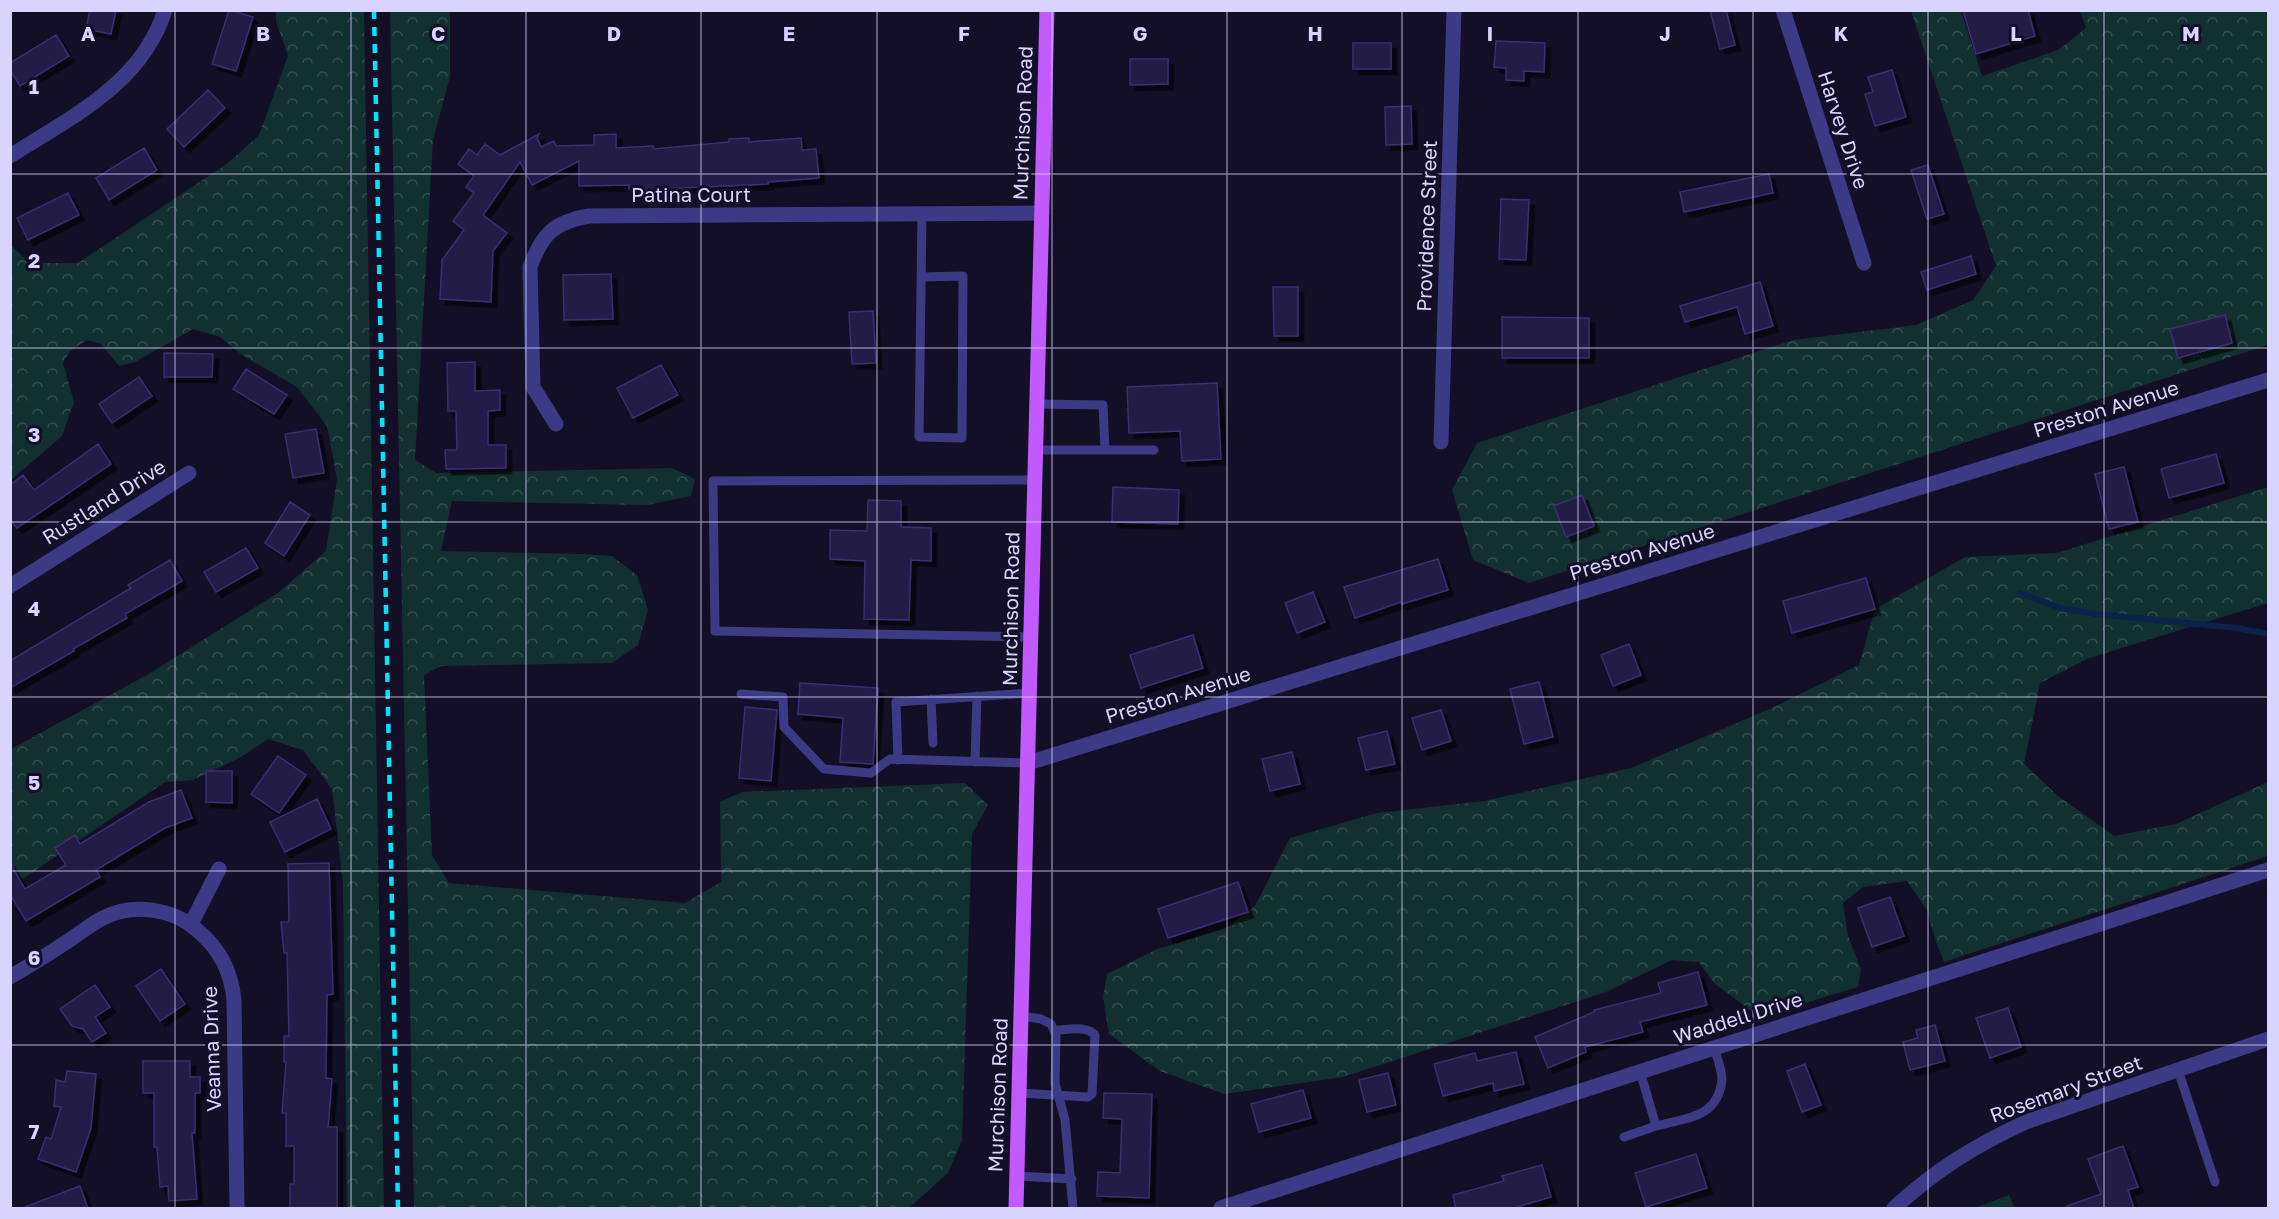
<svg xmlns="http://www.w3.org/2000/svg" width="2279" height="1219" font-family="'Golos Text',sans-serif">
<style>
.green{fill:#12302f}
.forest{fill:url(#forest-crowns)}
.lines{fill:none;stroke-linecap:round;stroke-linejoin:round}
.stream{stroke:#0c2248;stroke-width:6}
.building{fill:#241b47;stroke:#3b2d73;stroke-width:1.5;filter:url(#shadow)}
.service{stroke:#3d3a85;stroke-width:9}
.minor{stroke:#3d3a85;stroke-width:15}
.primary{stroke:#c25bff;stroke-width:15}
.rail{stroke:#00e5ff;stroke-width:4.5;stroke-dasharray:9 8;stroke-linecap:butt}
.grid{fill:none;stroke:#d9d4ff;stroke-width:1.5;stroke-opacity:0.55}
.labels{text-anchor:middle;stroke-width:6;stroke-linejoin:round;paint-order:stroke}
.street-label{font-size:20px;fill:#d9d4ff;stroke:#130f26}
.grid-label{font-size:20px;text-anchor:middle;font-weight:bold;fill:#d9d4ff;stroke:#130f26;stroke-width:6;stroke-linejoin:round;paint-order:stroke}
</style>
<defs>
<pattern id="forest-crowns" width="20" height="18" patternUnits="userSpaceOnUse" patternTransform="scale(1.5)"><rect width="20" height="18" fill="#12302f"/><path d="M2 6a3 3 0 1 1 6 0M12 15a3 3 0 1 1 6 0" fill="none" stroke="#344d4e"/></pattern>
<filter id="shadow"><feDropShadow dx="5.5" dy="5.5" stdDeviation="0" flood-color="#0009"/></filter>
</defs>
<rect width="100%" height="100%" fill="#130f26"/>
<path class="green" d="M2009 1195 2015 1208H1974Z"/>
<path class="forest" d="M276 11H364L384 1208H347L343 883 332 789 303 750 268 739 241 757 193 780 165 782 11 887V749L147 675 278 593 326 551 337 479 327 426 297 387 242 355 220 337 193 329 135 362 119 366 101 344 87 340 70 351 63 363 74 402 62 436 11 480 10 244 29 263H78L228 163 259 135 288 56 276 21Z
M390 11H450V77L433 140 415 460 436 473 672 468 695 479 691 496 647 505 452 501 441 551 581 554 612 556 637 575 648 610 638 645 612 663 441 666 424 675 432 855 449 883 685 903 721 882 720 802 742 792 965 783 988 805 972 834 962 1140 948 1173 909 1208H414Z
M1911 11H1961L1982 76 2058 50 2086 28 2080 11H2268V345L1529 583 1473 560 1452 490 1477 443 1793 340 1916 325 1973 300 1996 266Z
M2268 487V603L2089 658 2040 683 2024 764 2057 795 2114 836 2176 824 2268 782V856L1944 962 1935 939 1927 910 1907 881 1863 887 1843 903 1848 936 1861 969 1858 987 1759 1017 1714 983 1699 962 1672 960 1606 992 1343 1077 1224 1094 1160 1071 1109 1034 1103 997 1107 974 1157 949 1224 929 1255 906 1290 838 1377 813 1484 801 1631 768 1772 708 1859 665 1875 609 1965 557 2057 553Z"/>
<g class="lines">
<path class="stream" d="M2020 593 2060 608 2095 614 2237 628 2268 634"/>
</g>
<path class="building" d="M90 10H116L111 34 86 29Z
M229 10 253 17 236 71 212 64Z
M1710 10H1726L1735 45 1720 49Z
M1963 10H2028L2035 36 1976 54Z
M56 35 69 56 20 86 10 70V63Z
M1496 41 1545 43 1544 72 1524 71V81L1506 80V68L1494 67Z
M1353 43H1391V69H1353Z
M1130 59H1168V84L1130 85Z
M1892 70 1906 117 1875 126 1865 94 1873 92 1868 77Z
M208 90 225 108 184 147 167 129Z
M1411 106 1412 144 1386 145 1385 107Z
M539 134 537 138 541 147 554 141 556 146 594 145V135L616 134V148L653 146 654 149 729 142V139L749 138V142L801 138 802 150 816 149 819 178 768 182V184L681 188 629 189V185L579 186V161L532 185 520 162 483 215 507 233 493 251 491 302 440 299 442 260 464 230 453 221 474 193 466 187 474 176 458 164 469 149 477 155 485 144 500 155Z
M144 148 157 170 109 200 96 178Z
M1928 165 1944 214 1927 219 1911 170Z
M1769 174 1773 193 1684 212 1680 192Z
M68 193 79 215 28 240 17 218Z
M1501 199 1529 200 1526 260 1499 259Z
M1971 256 1976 274 1927 290 1921 272Z
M611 274 613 319 564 320 563 275Z
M1760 282 1773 326 1745 334 1737 307 1685 322 1680 306Z
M1273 287H1298V336H1274Z
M873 311 876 363 852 364 849 312Z
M2225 315 2232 343 2178 358 2170 329Z
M1502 317 1589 318V358H1502Z
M164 353 213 354 212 377H164Z
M475 362V391L500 390V410L488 411V445H506V468L446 469 445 450H457L456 411H448L447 363Z
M661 365 678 395 633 418 617 388Z
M246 369 287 395 274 414 233 389Z
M139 377 152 396 112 423 99 404Z
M1217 383 1221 459 1182 461 1180 431 1129 433 1127 387Z
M316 429 324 473 293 478 285 434Z
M98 444 111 464 17 528 10 519V485L23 475 34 490Z
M2216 454 2224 483 2169 498 2161 469Z
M2124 467 2138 522 2109 529 2095 474Z
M1113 487 1179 490 1178 524 1112 522Z
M1582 495 1594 526 1566 537 1554 506Z
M868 500 901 501V527L931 528V561L911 560 909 620 864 619 865 561 830 559V530L867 531Z
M290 502 310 515 284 556 265 543Z
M246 548 258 568 216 592 204 572Z
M1438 559 1448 590 1402 604 1401 602 1355 618 1344 587Z
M170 560 182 581 125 614 127 618 73 649 74 651 10 688V661L131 588 128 585Z
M1866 578 1875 609 1792 633 1783 601Z
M1313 592 1325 622 1297 633 1285 603Z
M1193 635 1203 668 1141 688 1130 655Z
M1629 644 1641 675 1613 686 1601 655Z
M1539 682 1553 737 1524 744 1510 689Z
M800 683 878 688 873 764 840 762 843 718 798 714Z
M745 707 777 710 771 781 739 778Z
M1441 710 1451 741 1422 750 1412 718Z
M1387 731 1395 764 1366 770 1358 738Z
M1292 752 1300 784 1270 791 1262 759Z
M278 756 306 775 279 813 251 794Z
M206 771H232V803L206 802Z
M181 790 192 818 165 828 96 870 100 877 26 921 10 894V863L25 889 66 865 55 848 75 835 80 844 149 802Z
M317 799 331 829 285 852 270 822Z
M329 863 333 994 327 995 326 1078 332 1079 328 1127H337V1209H290V1184H294V1146H286V1113H282L286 1062H284V1036H289L287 953H284L281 922H289L288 864Z
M1238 882 1248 912 1168 938 1158 909Z
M1890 897 1904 936 1872 947 1858 908Z
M161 969 185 1004 160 1021 136 986Z
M1698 972 1707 1005 1640 1022 1643 1032 1585 1047 1586 1052 1548 1068 1535 1037 1594 1012V1010L1661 993 1658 983Z
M95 985 110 1007 95 1017 106 1033 92 1042 83 1029 72 1026 60 1009Z
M2008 1008 2021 1047 1990 1058 1976 1018Z
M1935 1025 1945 1061 1910 1070 1903 1042 1918 1038 1916 1030Z
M1516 1052 1524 1084 1494 1091 1493 1083 1443 1096 1434 1064 1475 1053 1477 1061Z
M143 1061H190V1077H200V1093H195V1133H192L197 1199 169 1201 168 1186 160 1187 157 1147H154V1093H143Z
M1805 1064 1821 1105 1802 1112 1787 1071Z
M67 1071 96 1074 91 1128 76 1172 38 1159 46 1137 51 1139 61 1107 54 1106 56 1080 65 1082Z
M1388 1073 1396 1105 1367 1112 1359 1080Z
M1303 1090 1311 1118 1259 1132 1251 1104Z
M1104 1093 1152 1094 1149 1198 1097 1196 1098 1172 1120 1173 1122 1119 1103 1118Z
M2123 1146 2138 1187 2128 1190 2134 1209H2068L2067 1206 2101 1194 2088 1159Z
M1696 1154 1707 1188 1646 1207 1635 1173Z
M1542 1165 1551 1197 1510 1209H1456L1453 1195 1504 1181 1502 1176Z
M80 1186 88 1209H25V1207Z"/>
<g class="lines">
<path class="service" d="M921 277 963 276 962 438 919 437 922 214
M1038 404 1103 405 1105 450
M1036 450H1154
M1031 637 715 631 713 481 1035 480
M741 694 783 697 784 727 824 769 871 773 890 759 1028 763
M931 699 933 743
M898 760 896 702 1030 693
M975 762 977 696
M1021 1016 1041 1019 1051 1024 1056 1035 1055 1083 1065 1120 1073 1208
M2178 1070 2215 1182
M1640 1071 1656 1126C1686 1118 1718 1118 1722 1080 1722 1070 1717 1057 1714 1048
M1019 1093 1088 1097 1092 1094 1095 1035C1086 1025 1067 1030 1055 1030
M1624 1137 1656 1126
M1017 1176 1072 1179"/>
<path class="minor" d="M1783 10 1864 263
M10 156C71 117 142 84 165 10
M556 424 533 387 530 267C542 234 554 222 589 216L1042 213
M1441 442 1454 10
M10 586 189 473
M1028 763 2268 380
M191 924 219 869
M10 977C29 966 47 955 65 943 78 935 89 925 103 918 133 903 172 908 197 930 220 949 231 971 234 1000L237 1208
M1221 1208C1569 1093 1920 983 2268 870
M1894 1208C1937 1169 1974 1146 2026 1122L2268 1039"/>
<path class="primary" d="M1016 1208 1047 10"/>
<path class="rail" d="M374 10 398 1208"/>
</g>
<path class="grid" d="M175 10V1208M351 10V1208M526 10V1208M701 10V1208M877 10V1208M1052 10V1208M1227 10V1208M1402 10V1208M1578 10V1208M1753 10V1208M1928 10V1208M2104 10V1208M10 174H2268M10 348H2268M10 522H2268M10 697H2268M10 871H2268M10 1045H2268"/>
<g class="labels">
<g class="street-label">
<text transform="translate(1023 123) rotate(-88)" y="7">Murchison Road</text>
<text transform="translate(1843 130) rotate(72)" y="7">Harvey Drive</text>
<text x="691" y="202">Patina Court</text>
<text transform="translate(1427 226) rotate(-88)" y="7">Providence Street</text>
<text transform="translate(2106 409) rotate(-17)" y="7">Preston Avenue</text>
<text transform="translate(104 502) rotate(-32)" y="7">Rustland Drive</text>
<text transform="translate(1642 552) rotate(-17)" y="7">Preston Avenue</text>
<text transform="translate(1011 609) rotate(-89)" y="7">Murchison Road</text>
<text transform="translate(1178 695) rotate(-17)" y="7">Preston Avenue</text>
<text transform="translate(1738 1018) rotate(-17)" y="7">Waddell Drive</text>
<text transform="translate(212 1049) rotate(-92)" y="7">Veanna Drive</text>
<text transform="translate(2066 1089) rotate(-20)" y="7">Rosemary Street</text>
<text transform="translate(998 1095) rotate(-88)" y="7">Murchison Road</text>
</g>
</g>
<g class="grid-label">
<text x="88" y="41">A</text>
<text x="263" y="41">B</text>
<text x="438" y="41">C</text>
<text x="614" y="41">D</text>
<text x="789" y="41">E</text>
<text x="964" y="41">F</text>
<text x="1140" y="41">G</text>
<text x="1315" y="41">H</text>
<text x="1490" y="41">I</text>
<text x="1665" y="41">J</text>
<text x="1841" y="41">K</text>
<text x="2016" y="41">L</text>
<text x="2191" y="41">M</text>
<text x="34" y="94">1</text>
<text x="34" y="268">2</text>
<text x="34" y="442">3</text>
<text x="34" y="616">4</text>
<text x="34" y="790">5</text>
<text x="34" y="965">6</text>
<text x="34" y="1139">7</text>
</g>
<rect width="2279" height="1219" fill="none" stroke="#d9d4ff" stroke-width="24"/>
</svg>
